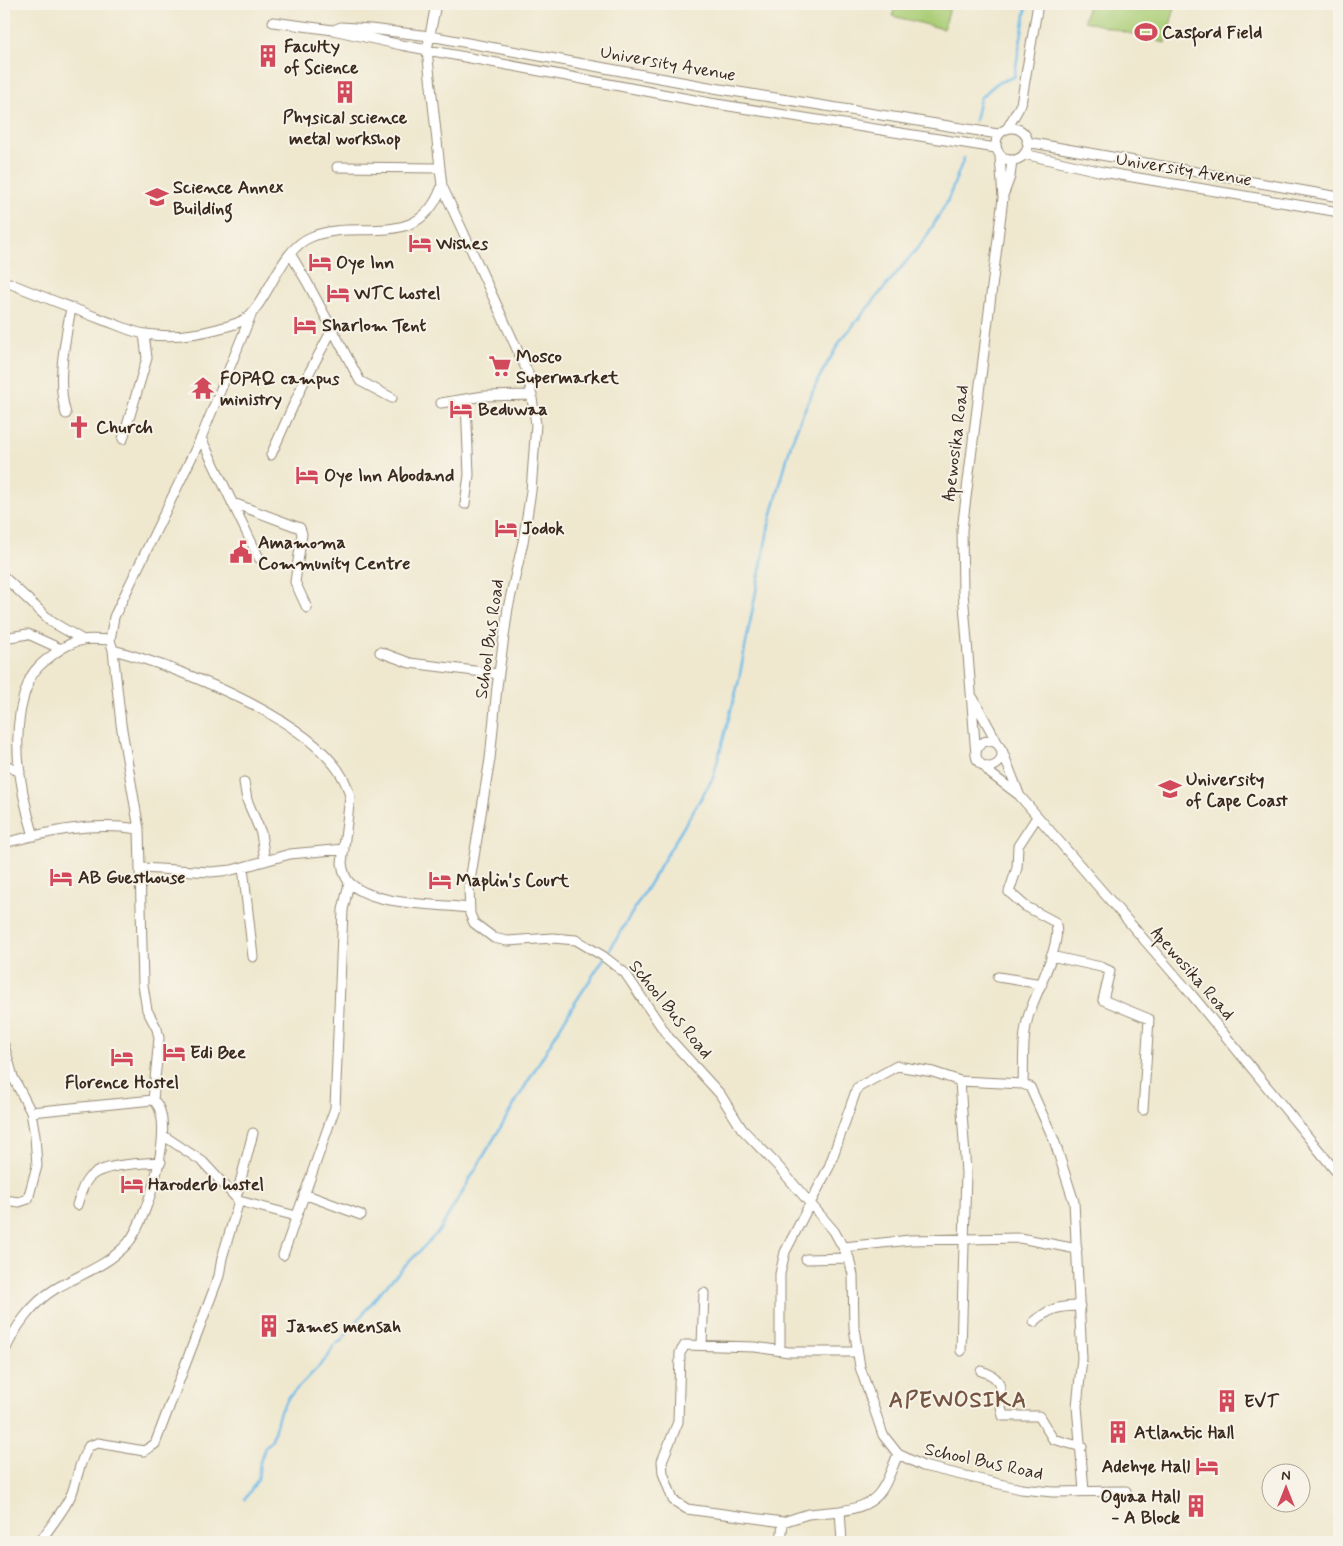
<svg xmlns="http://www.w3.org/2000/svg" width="1343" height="1546" font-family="Mynerve,sans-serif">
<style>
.green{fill:#abce77;stroke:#737c4a}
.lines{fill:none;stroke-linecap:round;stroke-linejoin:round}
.stream{stroke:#6fbbe8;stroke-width:2.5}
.street-casing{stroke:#958976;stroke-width:11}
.street{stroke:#fff;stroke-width:9}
.labels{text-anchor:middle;stroke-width:4;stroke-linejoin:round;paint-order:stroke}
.poi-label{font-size:18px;font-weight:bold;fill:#3b2a1e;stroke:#f7f3e8;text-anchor:start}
.street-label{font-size:18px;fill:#3b2a1e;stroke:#f7f3e8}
.district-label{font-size:22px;font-weight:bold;letter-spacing:1px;fill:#765541;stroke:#f7f3e8}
</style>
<rect width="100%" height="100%" fill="#f7f3e8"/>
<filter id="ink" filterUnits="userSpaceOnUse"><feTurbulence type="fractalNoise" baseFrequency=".02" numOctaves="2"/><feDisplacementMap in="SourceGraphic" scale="10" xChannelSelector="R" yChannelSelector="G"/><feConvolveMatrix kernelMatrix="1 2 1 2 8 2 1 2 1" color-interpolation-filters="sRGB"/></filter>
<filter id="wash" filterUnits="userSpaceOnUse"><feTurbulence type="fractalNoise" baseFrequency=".0096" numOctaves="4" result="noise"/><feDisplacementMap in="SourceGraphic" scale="20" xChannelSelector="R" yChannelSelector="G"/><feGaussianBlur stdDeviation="1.12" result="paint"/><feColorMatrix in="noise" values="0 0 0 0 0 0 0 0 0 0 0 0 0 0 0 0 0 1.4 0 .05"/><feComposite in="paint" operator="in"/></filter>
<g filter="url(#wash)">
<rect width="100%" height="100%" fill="#efe8cf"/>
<path class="green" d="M896 4H951L944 29 892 16Z
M1088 4H1176L1165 43 1084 21Z"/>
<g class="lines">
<path class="stream" d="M975 121 980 98 997 83 1014 77 1027 4
M245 1499 258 1479 260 1462 265 1447 272 1439 280 1411 289 1397 328 1357 333 1347 342 1340 382 1290 439 1231 571 1009 612 946 713 778 738 684 769 525 791 444 803 413 820 376 841 340 925 239 947 202 964 158"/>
</g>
</g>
<g filter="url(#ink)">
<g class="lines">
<defs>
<path id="street" d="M273 22 333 30 401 45 710 103 996 148
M336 29 341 27 370 29 430 36 714 88 998 134
M996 144a16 16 0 1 1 32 0a16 16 0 1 1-32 0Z
M1007 129 1021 104 1038 4
M1027 142 1339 197
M1024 154 1103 172 1339 212
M337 167 439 168
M442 186 528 373 536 424 531 491 523 542 508 608 497 687 490 759 469 887 470 914 474 923 494 938 507 941 553 938 576 940 603 956 625 973 669 1038 720 1094 742 1129 777 1165 834 1231 849 1258 853 1275 854 1328 860 1367 883 1435 898 1454 923 1466 1021 1489 1053 1492 1126 1491
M1004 193 1010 177 1012 160
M291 255 307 282 360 381 392 398
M4 281C38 295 72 308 106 321 119 325 133 333 146 334 170 338 194 335 217 329 228 326 243 323 251 314 271 292 283 248 311 237 358 217 419 253 442 186L427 50 436 4
M251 315 201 438 114 617 110 640 113 650C175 666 337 726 350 797L342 863C343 871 345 879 351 884 376 906 437 904 469 908
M441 403 484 396 532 395
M66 414C56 381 65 342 71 308
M201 438 259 558
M123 439 147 358 144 334
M271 455 302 386 333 328
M233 503 300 528 302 534 295 582 307 608
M465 504 469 475 466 401
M4 577 52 622 83 640
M4 638 28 634 61 649
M113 650 121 724 139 829
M380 652 410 663 499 674
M973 698 998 744
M976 754a13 13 0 1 1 26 0a13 13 0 1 1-26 0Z
M1002 750 1019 794
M976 755 963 592 962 530 1003 198 1000 156
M4 764 20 772
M984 766 991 774 1019 795 1192 995 1339 1175
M244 782 247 800 261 833 265 861
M34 836C19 788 9 729 29 681 34 668 45 661 55 653 63 647 72 642 83 640 91 638 101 640 110 640
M4 843C52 831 89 822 139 829L143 985 147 1010 157 1029 159 1038 153 1100C179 1120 146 1222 128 1243 106 1267 82 1273 55 1289 32 1303 14 1328 4 1353
M243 867 253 957
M142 868 211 872 232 870 290 854 344 849
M1051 956 1101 967 1110 971 1103 1000 1149 1019 1143 1110
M998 977 1042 984
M4 1045 13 1077 31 1112 35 1136 37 1166 28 1199 19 1202 4 1200
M960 1081 966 1173 961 1351
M1023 1084C1024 1062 1022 1035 1029 1014 1035 995 1064 940 1055 922L1025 906 1009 892 1017 868 1018 846 1037 817
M31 1112 153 1100
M164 1136 203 1162 239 1201 296 1216
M304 1194 361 1215
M236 1198 253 1133
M77 1205C80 1196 82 1186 88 1179 99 1164 142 1163 161 1162
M844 1247 910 1240 1020 1238 1077 1249
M283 1255 335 1108 343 910 349 883
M806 1259 849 1258
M1034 1322C1049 1308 1060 1306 1080 1306
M702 1345 704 1293
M780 1349V1274L785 1252 829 1167 857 1088 897 1066 933 1072 960 1081 1023 1084 1030 1087 1054 1140 1074 1202 1082 1358 1077 1406 1084 1491
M981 1371C1010 1379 996 1395 1003 1416H1039L1053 1439 1082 1447
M840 1511 808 1514 783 1522 687 1509 673 1500 663 1473 662 1461 678 1422 680 1353 685 1345 755 1347 789 1352H857
M40 1542C50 1526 64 1511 72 1493 78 1477 79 1461 89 1446L98 1443 144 1451 155 1444 219 1276 222 1258 239 1201
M781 1542 783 1522
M842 1542 840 1511C882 1505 883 1489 898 1454"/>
</defs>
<use href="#street" class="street-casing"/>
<use href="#street" class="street"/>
</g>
</g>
<defs>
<symbol id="stadium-bare" viewBox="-9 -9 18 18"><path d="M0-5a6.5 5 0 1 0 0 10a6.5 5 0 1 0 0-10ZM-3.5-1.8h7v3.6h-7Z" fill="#d1495b" stroke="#f7f3e8" stroke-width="2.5" paint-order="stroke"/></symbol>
<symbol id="building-bare" viewBox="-9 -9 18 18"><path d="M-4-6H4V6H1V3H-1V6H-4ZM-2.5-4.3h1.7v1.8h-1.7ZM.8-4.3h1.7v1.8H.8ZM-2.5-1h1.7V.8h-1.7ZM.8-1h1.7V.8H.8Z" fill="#d1495b" stroke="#f7f3e8" stroke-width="2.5" paint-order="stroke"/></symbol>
<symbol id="school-bare" viewBox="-9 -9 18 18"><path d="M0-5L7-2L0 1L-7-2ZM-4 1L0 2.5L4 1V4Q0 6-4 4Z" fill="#d1495b" stroke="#f7f3e8" stroke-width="2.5" paint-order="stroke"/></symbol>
<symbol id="hotel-bare" viewBox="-9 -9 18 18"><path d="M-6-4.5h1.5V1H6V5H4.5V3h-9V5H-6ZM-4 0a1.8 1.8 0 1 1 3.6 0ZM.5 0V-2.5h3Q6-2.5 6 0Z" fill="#d1495b" stroke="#f7f3e8" stroke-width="2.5" paint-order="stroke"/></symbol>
<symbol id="supermarket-bare" viewBox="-9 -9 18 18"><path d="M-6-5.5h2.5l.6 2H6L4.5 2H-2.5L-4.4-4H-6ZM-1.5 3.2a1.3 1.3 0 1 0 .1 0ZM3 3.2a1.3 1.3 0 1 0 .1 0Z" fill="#d1495b" stroke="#f7f3e8" stroke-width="2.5" paint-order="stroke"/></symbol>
<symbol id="temple-bare" viewBox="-9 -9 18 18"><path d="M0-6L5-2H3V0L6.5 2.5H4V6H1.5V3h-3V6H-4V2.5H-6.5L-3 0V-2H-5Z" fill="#d1495b" stroke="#f7f3e8" stroke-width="2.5" paint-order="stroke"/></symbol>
<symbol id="church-bare" viewBox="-9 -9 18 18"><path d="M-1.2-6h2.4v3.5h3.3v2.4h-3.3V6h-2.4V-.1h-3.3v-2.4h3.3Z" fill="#d1495b" stroke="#f7f3e8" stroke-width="2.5" paint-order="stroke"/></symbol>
<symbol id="civic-bare" viewBox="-9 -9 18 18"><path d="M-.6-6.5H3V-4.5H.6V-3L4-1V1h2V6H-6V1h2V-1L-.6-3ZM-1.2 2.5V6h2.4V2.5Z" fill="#d1495b" stroke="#f7f3e8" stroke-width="2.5" paint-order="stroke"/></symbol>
<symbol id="university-bare" viewBox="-9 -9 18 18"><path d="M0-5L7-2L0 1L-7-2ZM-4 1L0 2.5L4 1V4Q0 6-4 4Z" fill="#d1495b" stroke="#f7f3e8" stroke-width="2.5" paint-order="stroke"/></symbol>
</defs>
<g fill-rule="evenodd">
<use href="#stadium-bare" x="1130" y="16" width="32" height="32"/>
<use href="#building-bare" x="252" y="40" width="32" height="32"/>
<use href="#building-bare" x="329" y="76" width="32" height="32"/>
<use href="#school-bare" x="141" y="181" width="32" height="32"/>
<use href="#hotel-bare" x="404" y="227" width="32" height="32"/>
<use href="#hotel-bare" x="304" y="246" width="32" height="32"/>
<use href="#hotel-bare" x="322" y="277" width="32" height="32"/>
<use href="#hotel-bare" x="289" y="309" width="32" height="32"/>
<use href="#supermarket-bare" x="484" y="350" width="32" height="32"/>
<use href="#temple-bare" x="187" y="372" width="32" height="32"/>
<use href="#hotel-bare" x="445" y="393" width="32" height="32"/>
<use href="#church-bare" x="63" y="411" width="32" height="32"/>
<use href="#hotel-bare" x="291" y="459" width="32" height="32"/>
<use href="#hotel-bare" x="490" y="512" width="32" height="32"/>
<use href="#civic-bare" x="225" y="536" width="32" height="32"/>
<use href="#university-bare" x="1154" y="773" width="32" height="32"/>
<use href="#hotel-bare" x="45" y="861" width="32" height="32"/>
<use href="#hotel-bare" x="424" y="864" width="32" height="32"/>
<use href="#hotel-bare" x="158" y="1036" width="32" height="32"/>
<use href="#hotel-bare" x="106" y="1041" width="32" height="32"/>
<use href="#hotel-bare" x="116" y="1168" width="32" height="32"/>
<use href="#building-bare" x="253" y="1310" width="32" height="32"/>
<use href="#building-bare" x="1211" y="1385" width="32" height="32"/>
<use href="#building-bare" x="1102" y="1416" width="32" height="32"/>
<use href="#hotel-bare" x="1191" y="1450" width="32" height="32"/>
<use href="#building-bare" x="1180" y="1490" width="32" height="32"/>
</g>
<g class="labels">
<g class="poi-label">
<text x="1162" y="38">Casford Field</text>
<text x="284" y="52">Faculty<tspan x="284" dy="21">of Science</tspan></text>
<text x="345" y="123" text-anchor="middle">Physical science<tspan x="345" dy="21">metal workshop</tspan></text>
<text x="173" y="193">Science Annex<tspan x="173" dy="21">Building</tspan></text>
<text x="436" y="249">Wishes</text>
<text x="336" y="268">Oye Inn</text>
<text x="354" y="299">WTC hostel</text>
<text x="322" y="331">Sharlom Tent</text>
<text x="516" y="362">Mosco<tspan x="516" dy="21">Supermarket</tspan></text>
<text x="220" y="384">FOPAQ campus<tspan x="220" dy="21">ministry</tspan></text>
<text x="478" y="415">Beduwaa</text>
<text x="96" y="433">Church</text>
<text x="324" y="481">Oye Inn Abodand</text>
<text x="522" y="534">Jodok</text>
<text x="258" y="548">Amamoma<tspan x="258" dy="21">Community Centre</tspan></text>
<text x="1186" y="785">University<tspan x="1186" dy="21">of Cape Coast</tspan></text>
<text x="78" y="883">AB Guesthouse</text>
<text x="456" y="886">Maplin's Court</text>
<text x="190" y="1058">Edi Bee</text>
<text x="122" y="1088" text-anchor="middle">Florence Hostel</text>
<text x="148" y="1190">Haroderb hostel</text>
<text x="286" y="1332">James mensah</text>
<text x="1244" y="1407">EVT</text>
<text x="1134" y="1438">Atlantic Hall</text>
<text x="1190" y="1472" text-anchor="end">Adehye Hall</text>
<text x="1180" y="1502" text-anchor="end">Oguaa Hall<tspan x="1180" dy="21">- A Block</tspan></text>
</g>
<g class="street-label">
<text transform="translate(668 63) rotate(10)" y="6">University Avenue</text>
<text transform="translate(1184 169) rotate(9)" y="6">University Avenue</text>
<text transform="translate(955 443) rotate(-83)" y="6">Apewosika Road</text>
<text transform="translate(489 639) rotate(-82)" y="6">School Bus Road</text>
<text transform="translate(1193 973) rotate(49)" y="6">Apewosika Road</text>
<text transform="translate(671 1009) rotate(51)" y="6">School Bus Road</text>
<text transform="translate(984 1461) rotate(12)" y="6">School Bus Road</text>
</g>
<g class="district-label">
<text x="958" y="1407">APEWOSIKA</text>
</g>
</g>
<rect width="1343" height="1546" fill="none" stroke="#f7f3e8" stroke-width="20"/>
<g transform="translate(1286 1488)"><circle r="24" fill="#f7f3e8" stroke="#aca397"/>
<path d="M0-4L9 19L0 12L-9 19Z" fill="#d1495b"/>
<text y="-8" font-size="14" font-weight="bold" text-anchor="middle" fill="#3b2a1e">N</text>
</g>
</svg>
